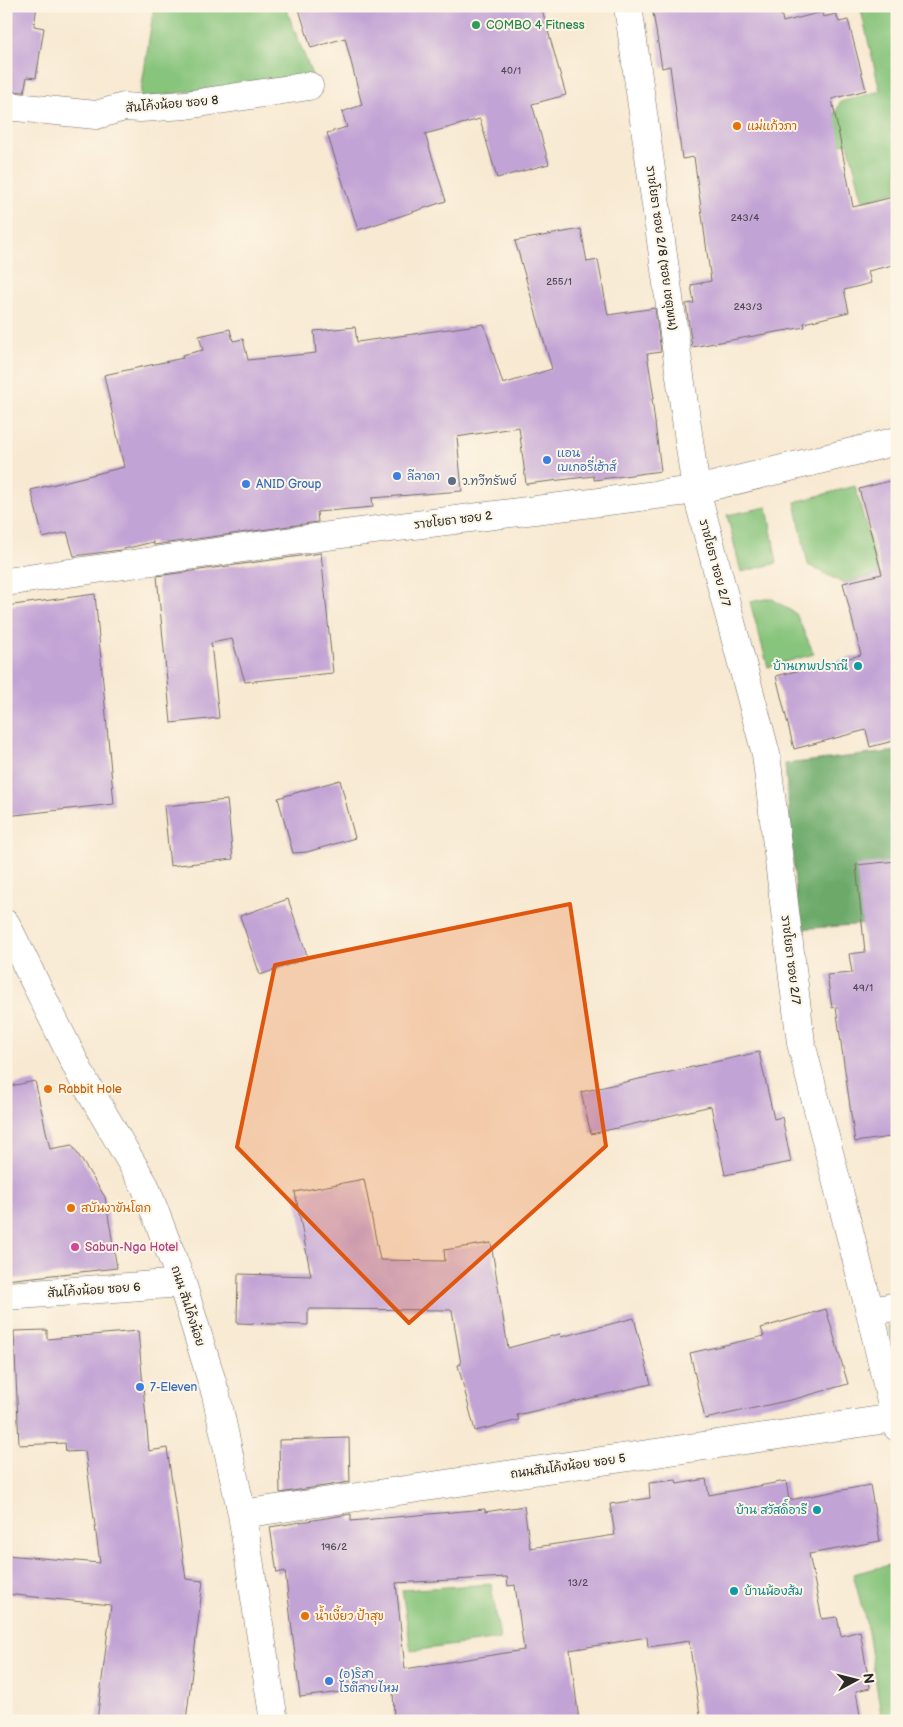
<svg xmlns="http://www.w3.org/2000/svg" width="903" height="1727" font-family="'Balsamiq Sans','Playpen Sans Thai',sans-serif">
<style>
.green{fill:#87c47b;stroke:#597853}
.forest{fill:#6daa6b;stroke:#4c6a4b}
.building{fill:#c2a3d5;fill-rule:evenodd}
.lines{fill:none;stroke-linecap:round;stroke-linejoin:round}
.minor-casing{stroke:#736e65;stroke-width:29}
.minor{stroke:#fff;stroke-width:28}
.marked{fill:#df570e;fill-opacity:0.2;stroke:#df570e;stroke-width:4;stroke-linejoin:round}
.leisure-dot{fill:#2e9e5b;stroke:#fcf5e5;stroke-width:2}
.food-dot{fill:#e8710a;stroke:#fcf5e5;stroke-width:2}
.shop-dot{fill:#3f7fe0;stroke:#fcf5e5;stroke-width:2}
.service-dot{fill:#5c6f8a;stroke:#fcf5e5;stroke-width:2}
.culture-dot{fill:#0f9aa8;stroke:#fcf5e5;stroke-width:2}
.hotel-dot{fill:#d1479c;stroke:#fcf5e5;stroke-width:2}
.labels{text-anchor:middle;stroke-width:4;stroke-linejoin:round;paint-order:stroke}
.number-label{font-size:10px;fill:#514956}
.leisure-label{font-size:12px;fill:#27864d;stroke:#fcf5e5;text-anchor:start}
.street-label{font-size:12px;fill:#2b2b2b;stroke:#fcf5e5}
.food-label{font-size:12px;fill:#c56008;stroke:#fcf5e5;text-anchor:start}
.shop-label{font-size:12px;fill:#366cbe;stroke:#fcf5e5;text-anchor:start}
.service-label{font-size:12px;fill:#4e5e75;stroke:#fcf5e5;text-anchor:start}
.culture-label{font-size:12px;fill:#0d838f;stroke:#fcf5e5;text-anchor:end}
.hotel-label{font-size:12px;fill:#b23c85;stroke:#fcf5e5;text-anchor:start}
</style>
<rect width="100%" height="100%" fill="#fcf5e5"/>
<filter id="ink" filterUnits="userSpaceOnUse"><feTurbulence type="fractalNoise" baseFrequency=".02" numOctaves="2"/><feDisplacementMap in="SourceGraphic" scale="10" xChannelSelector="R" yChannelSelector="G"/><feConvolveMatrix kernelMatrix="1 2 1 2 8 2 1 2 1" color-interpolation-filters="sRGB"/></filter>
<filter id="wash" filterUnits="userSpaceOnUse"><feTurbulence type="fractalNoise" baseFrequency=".0096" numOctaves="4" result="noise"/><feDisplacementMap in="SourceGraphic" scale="20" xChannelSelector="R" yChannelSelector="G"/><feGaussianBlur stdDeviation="1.12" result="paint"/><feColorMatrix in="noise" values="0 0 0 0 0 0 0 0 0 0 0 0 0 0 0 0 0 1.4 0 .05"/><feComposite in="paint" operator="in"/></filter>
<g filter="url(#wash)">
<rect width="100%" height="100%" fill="#f8e9d2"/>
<path class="green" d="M154 6H285L312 75 140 98Z
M860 6H897V191L863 201 848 143 831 145 830 128 840 102 880 91Z
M855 486 879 574 843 583 808 565 795 502Z
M767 507 777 563 741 572 727 515Z
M771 598 796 614 814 654 768 667 750 602Z
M897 1323V1358L888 1326Z
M897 1563V1721H882L867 1626 853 1574Z
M491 1584 500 1639 411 1651 402 1590Z"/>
<path class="forest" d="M897 751V922L799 929 785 764Z"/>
<g id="blocks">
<path class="building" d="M6 6H37L34 26 44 28 36 78 27 77 24 92 6 91Z
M298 6H541L566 95 532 104 549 164 497 178 480 119 425 134 446 201 358 230 327 133 347 127 342 112 362 105 345 38 311 48Z
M652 6H780L783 22 822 12 823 17 836 14 839 22 848 20 866 90 832 99 853 207 897 196V264L868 271 871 283 844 290 849 312 804 323 805 327 692 347 686 304 694 303 691 285 711 281 694 157 682 159 670 66 662 68Z
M581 229 587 262 598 260 608 315 655 308 661 352 647 354 654 398 652 399 661 471 594 480V476L526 484 519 427 457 437 462 491 372 498 373 507 317 512 318 522 154 545 153 542 120 550 74 556 67 532 43 538 31 490 124 467 104 375 183 358 182 355 203 350 199 336 230 329 233 341 243 339 248 360 316 353 314 331 355 327 357 342 484 324 503 384 552 369 515 241Z
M897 479V740L870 747 866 730 794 749 776 676 861 655 843 583 882 574 859 489Z
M321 553 333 673 245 682 232 639 211 643 219 718 171 723 157 576Z
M95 594 114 804 6 816V606Z
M340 780 355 838 307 852 293 853 278 798Z
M227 800 233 859 170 866 164 806Z
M897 861V1136L855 1142 836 1007 832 1008 827 975 852 973 849 954 865 952 856 865Z
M288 899 308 958 260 975 240 916Z
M759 1052 774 1119 782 1117 791 1162 725 1175 711 1106 591 1134 581 1092Z
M35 1081 50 1149 72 1145 105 1197 117 1268 6 1280V1087Z
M364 1179 380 1260 445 1261 444 1250 491 1243 508 1348 560 1334 561 1337 634 1318 651 1384 517 1415 519 1420 475 1431 458 1365 461 1364 452 1310 308 1309V1325L237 1323 238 1274 311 1276 295 1192Z
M826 1309 848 1384 795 1399 705 1419 690 1353 764 1336 761 1328Z
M47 1330V1339L138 1331 149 1451 167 1448 186 1579 203 1581 186 1721H97L111 1605 6 1594V1555L100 1563 85 1451 66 1452 65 1443 19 1445 14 1331Z
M349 1438 350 1482 280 1493 279 1440Z
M706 1479 709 1495 786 1481 789 1500 870 1485 880 1541 809 1554 822 1619 837 1617 841 1636 860 1631 870 1688 856 1691 861 1721H701L689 1641 648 1647 647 1637 570 1650 579 1721H542L541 1717 486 1721H394L393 1686 300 1697 285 1571 277 1573 270 1527 351 1514V1521L485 1509V1512L524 1506 530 1548 615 1535 610 1504 650 1498 649 1483 676 1480 677 1484ZM507 1577 508 1586 515 1585 524 1650 405 1669 396 1583Z"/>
</g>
</g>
<g filter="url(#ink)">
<use href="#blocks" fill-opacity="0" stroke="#736e65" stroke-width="1"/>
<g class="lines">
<defs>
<path id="minor" d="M628 6 696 490 766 754 801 1043 870 1312 897 1427
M6 106 96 115 124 107 140 108 186 105 309 86
M6 582 335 535 696 490 897 441
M6 924 83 1079 145 1186 182 1283 216 1395 242 1514 274 1721
M6 1296 182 1283
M870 1312 897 1306
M242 1514 894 1418"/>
</defs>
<use href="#minor" class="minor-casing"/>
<use href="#minor" class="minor"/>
</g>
</g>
<path class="marked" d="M570 904 606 1146 409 1323 237 1147 275 965Z"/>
<circle class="leisure-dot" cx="476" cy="25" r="5"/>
<g class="food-dot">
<circle cx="737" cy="126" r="5"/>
<circle cx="48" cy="1089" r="5"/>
<circle cx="71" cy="1208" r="5"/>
<circle cx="305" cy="1616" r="5"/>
</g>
<g class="shop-dot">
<circle cx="547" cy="460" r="5"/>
<circle cx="397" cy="476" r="5"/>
<circle cx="246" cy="484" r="5"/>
<circle cx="140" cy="1387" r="5"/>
<circle cx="329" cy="1681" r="5"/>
</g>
<circle class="service-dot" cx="452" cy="481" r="5"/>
<g class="culture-dot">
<circle cx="858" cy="666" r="5"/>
<circle cx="817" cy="1510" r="5"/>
<circle cx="734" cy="1591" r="5"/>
</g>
<circle class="hotel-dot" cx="75" cy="1247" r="5"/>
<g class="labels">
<g class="number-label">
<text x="511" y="74">40/1</text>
<text x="745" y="221">243/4</text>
<text x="559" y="285">255/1</text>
<text x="748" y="310">243/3</text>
<text x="863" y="991">49/1</text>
<text x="334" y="1550">196/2</text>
<text x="578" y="1586">13/2</text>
</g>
<g class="leisure-label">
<text x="486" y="29">COMBO 4 Fitness</text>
</g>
<g class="street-label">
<text transform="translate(172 104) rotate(-5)" y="4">สันโค้งน้อย ซอย 8</text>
<text transform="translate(662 248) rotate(82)" y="4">ราชโยธา ซอย 2/8 (ซอย เชตุพน)</text>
<text transform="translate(453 520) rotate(-7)" y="4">ราชโยธา ซอย 2</text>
<text transform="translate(715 563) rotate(75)" y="4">ราชโยธา ซอย 2/7</text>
<text transform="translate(791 960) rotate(83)" y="4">ราชโยธา ซอย 2/7</text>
<text transform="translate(94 1290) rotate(-4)" y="4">สันโค้งน้อย ซอย 6</text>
<text transform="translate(188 1306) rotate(72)" y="4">ถนน สันโค้งน้อย</text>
<text transform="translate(568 1466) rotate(-8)" y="4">ถนนสันโค้งน้อย ซอย 5</text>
</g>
<g class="food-label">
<text x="747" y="130">แม่แก้วภา</text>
<text x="58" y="1093">Rabbit Hole</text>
<text x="81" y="1212">สบันงาขันโตก</text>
<text x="315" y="1620">น้ำเงี้ยว ป้าสุข</text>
</g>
<g class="shop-label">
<text x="557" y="457">แอน<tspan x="557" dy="14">เบเกอรี่เฮ้าส์</tspan></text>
<text x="407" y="480">ลีลาดา</text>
<text x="256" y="488">ANID Group</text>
<text x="150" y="1391">7-Eleven</text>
<text x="339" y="1678">(อ)ริสา<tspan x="339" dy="14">โรตีสายไหม</tspan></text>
</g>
<g class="service-label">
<text x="462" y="485">ว.ทวีทรัพย์</text>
</g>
<g class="culture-label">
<text x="848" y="670">บ้านเทพปราณี</text>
<text x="807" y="1514">บ้าน สวัสดิ์อารี</text>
<text x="744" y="1595" text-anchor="start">บ้านน้องส้ม</text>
</g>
<g class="hotel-label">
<text x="85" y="1251">Sabun-Nga Hotel</text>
</g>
</g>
<rect width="903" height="1727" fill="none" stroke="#fcf5e5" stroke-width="25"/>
<g transform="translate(856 1680) rotate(83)" stroke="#fcf5e5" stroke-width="4" paint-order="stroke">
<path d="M0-4L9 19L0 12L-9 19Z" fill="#2b2b2b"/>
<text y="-8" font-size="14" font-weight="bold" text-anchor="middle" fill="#2b2b2b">N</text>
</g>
</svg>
